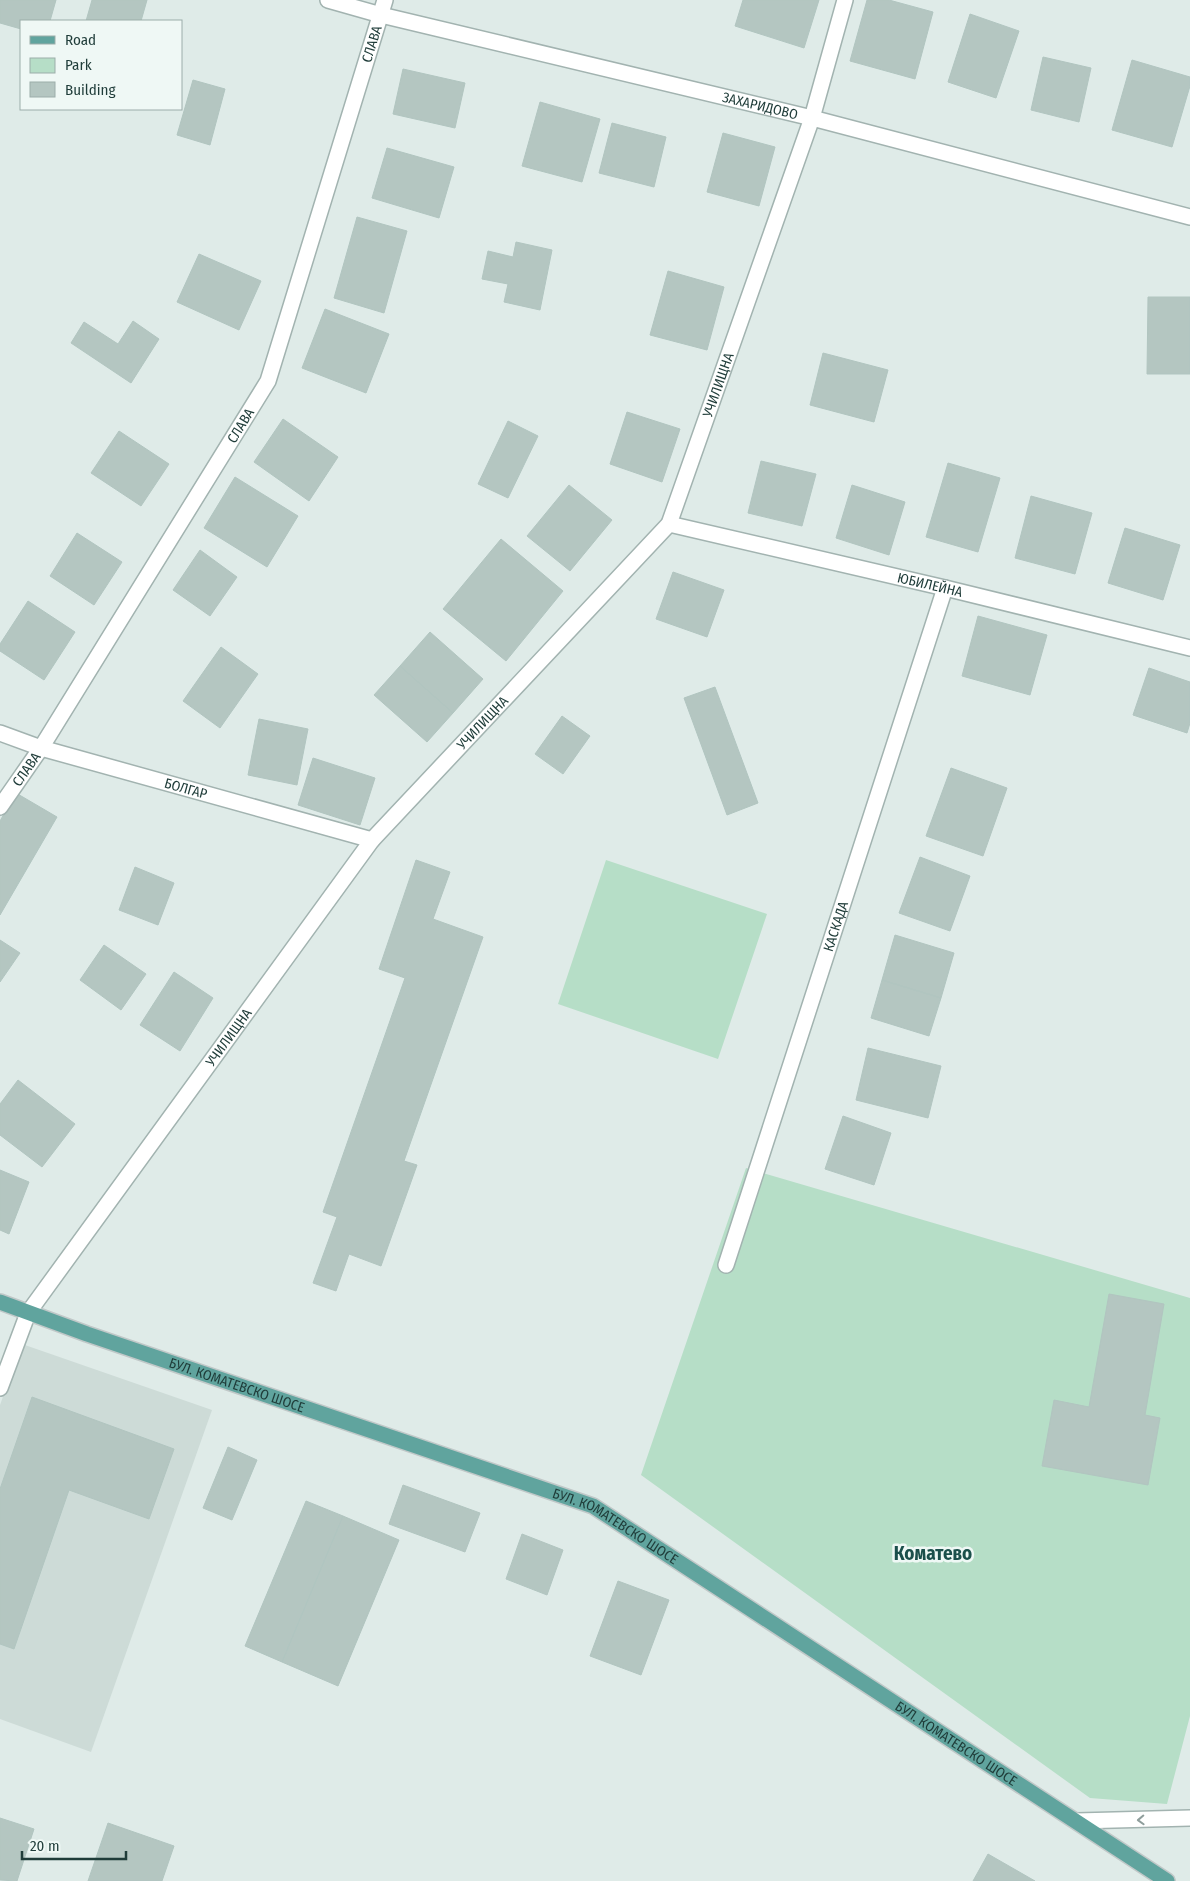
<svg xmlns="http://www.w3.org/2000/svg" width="1190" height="1881" font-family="'Fira Sans Condensed',sans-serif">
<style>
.built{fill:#cddbd7}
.green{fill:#b6dec7}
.building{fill:#b4c6c1;stroke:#b1c5c0}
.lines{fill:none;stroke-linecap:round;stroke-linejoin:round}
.minor-casing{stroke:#a2b3b0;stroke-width:18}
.major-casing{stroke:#c0c8c8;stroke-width:18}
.minor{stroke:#fff;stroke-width:15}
.major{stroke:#60a49e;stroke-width:15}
.oneway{stroke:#8f9e9c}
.labels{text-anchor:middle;stroke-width:5;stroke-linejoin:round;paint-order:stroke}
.street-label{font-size:14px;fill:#1f3c39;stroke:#eff8f5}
.district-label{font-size:19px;font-weight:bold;fill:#1a4f4b;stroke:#eff8f5}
</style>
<rect width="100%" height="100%" fill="#dfebe8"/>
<path class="built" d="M22 1344 212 1410 91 1752 0 1719V1405Z"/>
<path class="green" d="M606 860 767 914 718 1059 558 1004Z
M746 1168 1190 1298V1716L1167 1804 1090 1798 641 1475Z"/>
<path class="building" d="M0 0H56L50 21H21V29L0 23Z
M92 0H147L141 21H86Z
M743 0H819L804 48 735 26Z
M867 0H889L933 12 915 79 850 61Z
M970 14 1019 31 996 98 948 82Z
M1043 57 1091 68 1079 122 1031 110Z
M1132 60 1190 77V86L1172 147 1112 130Z
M403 69 465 83 455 128 393 114Z
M193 80 225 89 210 145 177 135Z
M540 102 600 119 582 182 522 166Z
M612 123 666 137 654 187 599 173Z
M723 133 775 147 759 206 707 192Z
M387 148 454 167 439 218 372 198Z
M357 217 407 231 384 313 334 298Z
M516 242 552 250 540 310 504 302 508 284 482 279 488 251 513 257Z
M199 254 261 281 239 330 177 302Z
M668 271 724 287 707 350 650 335Z
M1148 297H1190V374H1147Z
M325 309 389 334 366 393 302 368Z
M133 321 159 339 131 383 71 343 84 322 118 344Z
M823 353 888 370 874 422 810 405Z
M627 412 680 429 662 482 610 464Z
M283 419 338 457 309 501 254 462Z
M508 421 538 436 508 498 478 484Z
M119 431 169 464 141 506 91 473Z
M761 461 816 474 802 526 748 513Z
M948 463 1000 478 978 552 926 537Z
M235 477 298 516 267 567 204 528Z
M569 485 612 520 570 571 527 536Z
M852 485 905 502 889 555 836 538Z
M1031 496 1092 513 1075 574 1015 558Z
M1125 528 1180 545 1163 600 1108 583Z
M77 533 122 562 94 605 50 576Z
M501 539 563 591 506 661 443 609Z
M200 550 237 577 210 616 173 590Z
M673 572 724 590 707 637 656 619Z
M28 601 75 632 44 680 0 651V644Z
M978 616 1047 635 1030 695 962 676Z
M430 632 483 679 453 713 400 666Z
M221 647 258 674 220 728 183 701Z
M400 666 453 713 427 742 374 695Z
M1149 668 1190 682V723L1187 733 1133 715Z
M715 687 758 803 727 815 684 698Z
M562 716 590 736 563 774 535 754Z
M259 719 308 729 297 785 248 775Z
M313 758 375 778 360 825 298 805Z
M951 768 1007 788 983 856 926 836Z
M16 793 57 817 0 915V821Z
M920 857 970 876 950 931 899 913Z
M416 860 450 872 433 919 483 937 404 1161 417 1165 381 1266 349 1254 336 1291 313 1283 337 1217 323 1212 405 978 379 969Z
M135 867 174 883 158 925 119 910Z
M895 935 954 953 941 998 882 980Z
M0 940 20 953 0 982Z
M104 945 146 974 121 1010 80 980Z
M174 972 213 998 180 1051 140 1025Z
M882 980 941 998 929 1036 871 1018Z
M868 1048 941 1066 928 1118 856 1100Z
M18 1080 75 1124 42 1167 0 1135V1104Z
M843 1116 891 1133 874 1185 825 1169Z
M0 1170 29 1182 9 1234 0 1230Z
M1109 1294 1164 1304 1145 1415 1160 1418 1148 1485 1042 1466 1054 1400 1089 1407Z
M32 1397 174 1449 149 1519 69 1490 14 1649 0 1644V1489Z
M228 1447 257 1460 232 1520 203 1508Z
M403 1485 480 1513 465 1552 389 1524Z
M306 1501 343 1516 282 1662 245 1646Z
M343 1516 399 1540 338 1686 282 1662Z
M522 1534 563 1550 547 1595 506 1579Z
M618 1581 669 1600 641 1675 590 1656Z
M0 1818 34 1829 17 1881 0 1880Z
M108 1823 174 1846 162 1881H88Z
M988 1854 1035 1881H973Z"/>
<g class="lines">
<defs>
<g id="minor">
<path id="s1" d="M328 0 381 15 812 118 1190 217"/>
<path id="s2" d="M669 524 945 588 1190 648"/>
<path id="s3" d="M0 733 41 748 372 840"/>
<path id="s4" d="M0 807 41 748 268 381 385 0"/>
<path id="s5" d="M726 1265 945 588"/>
<path id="s6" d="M0 1388 28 1313 372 840 669 524 812 118 845 0"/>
<path d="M1077 1821 1190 1818"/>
</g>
<g id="major">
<path id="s7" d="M0 1302 87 1334 593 1506 1167 1881"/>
</g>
</defs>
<use href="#minor" class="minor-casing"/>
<use href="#major" class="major-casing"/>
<use href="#minor" class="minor"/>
<use href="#major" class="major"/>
</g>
<defs><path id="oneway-chevron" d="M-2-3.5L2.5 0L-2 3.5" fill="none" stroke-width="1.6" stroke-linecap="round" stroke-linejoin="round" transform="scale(1.25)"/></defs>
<use class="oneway" href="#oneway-chevron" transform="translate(1141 1820) rotate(178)"/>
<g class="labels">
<g class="street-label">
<text dy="5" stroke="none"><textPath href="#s4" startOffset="856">СЛАВА</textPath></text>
<text dy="5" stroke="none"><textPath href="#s1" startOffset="445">ЗАХАРИДОВО</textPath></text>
<text dy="5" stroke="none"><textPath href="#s6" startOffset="1246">УЧИЛИЩНА</textPath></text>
<text dy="5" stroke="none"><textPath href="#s4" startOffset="451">СЛАВА</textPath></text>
<text dy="5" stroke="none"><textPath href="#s2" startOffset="268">ЮБИЛЕЙНА</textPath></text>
<text dy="5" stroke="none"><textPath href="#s6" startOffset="826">УЧИЛИЩНА</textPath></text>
<text dy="5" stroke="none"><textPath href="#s4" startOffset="46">СЛАВА</textPath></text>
<text dy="5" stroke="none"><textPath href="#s3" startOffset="194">БОЛГАР</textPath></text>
<text dy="5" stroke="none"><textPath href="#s5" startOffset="356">КАСКАДА</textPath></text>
<text dy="5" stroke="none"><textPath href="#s6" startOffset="421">УЧИЛИЩНА</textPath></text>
<text dy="5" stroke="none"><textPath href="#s7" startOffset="251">БУЛ. КОМАТЕВСКО ШОСЕ</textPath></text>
<text dy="5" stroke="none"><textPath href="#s7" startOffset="656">БУЛ. КОМАТЕВСКО ШОСЕ</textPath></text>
<text dy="5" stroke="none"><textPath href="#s7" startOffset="1061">БУЛ. КОМАТЕВСКО ШОСЕ</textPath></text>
</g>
<g class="district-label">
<text x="933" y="1560">Коматево</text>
</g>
</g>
<rect x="20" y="20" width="162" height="90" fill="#eff8f5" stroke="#9cadaa"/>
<rect x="30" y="36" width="25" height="8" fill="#60a49e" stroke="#9cadaa"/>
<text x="65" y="45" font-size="15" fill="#1f3c39">Road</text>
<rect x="30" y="58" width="25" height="15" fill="#b6dec7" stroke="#9cadaa"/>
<text x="65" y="70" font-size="15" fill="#1f3c39">Park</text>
<rect x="30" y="82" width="25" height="15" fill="#b4c6c1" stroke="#9cadaa"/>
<text x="65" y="95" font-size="15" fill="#1f3c39">Building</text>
<path d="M22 1851v8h104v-8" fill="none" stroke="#1f3c39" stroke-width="2.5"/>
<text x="30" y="1851" font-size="15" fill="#1f3c39" stroke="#eff8f5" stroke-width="4" paint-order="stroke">20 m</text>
</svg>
